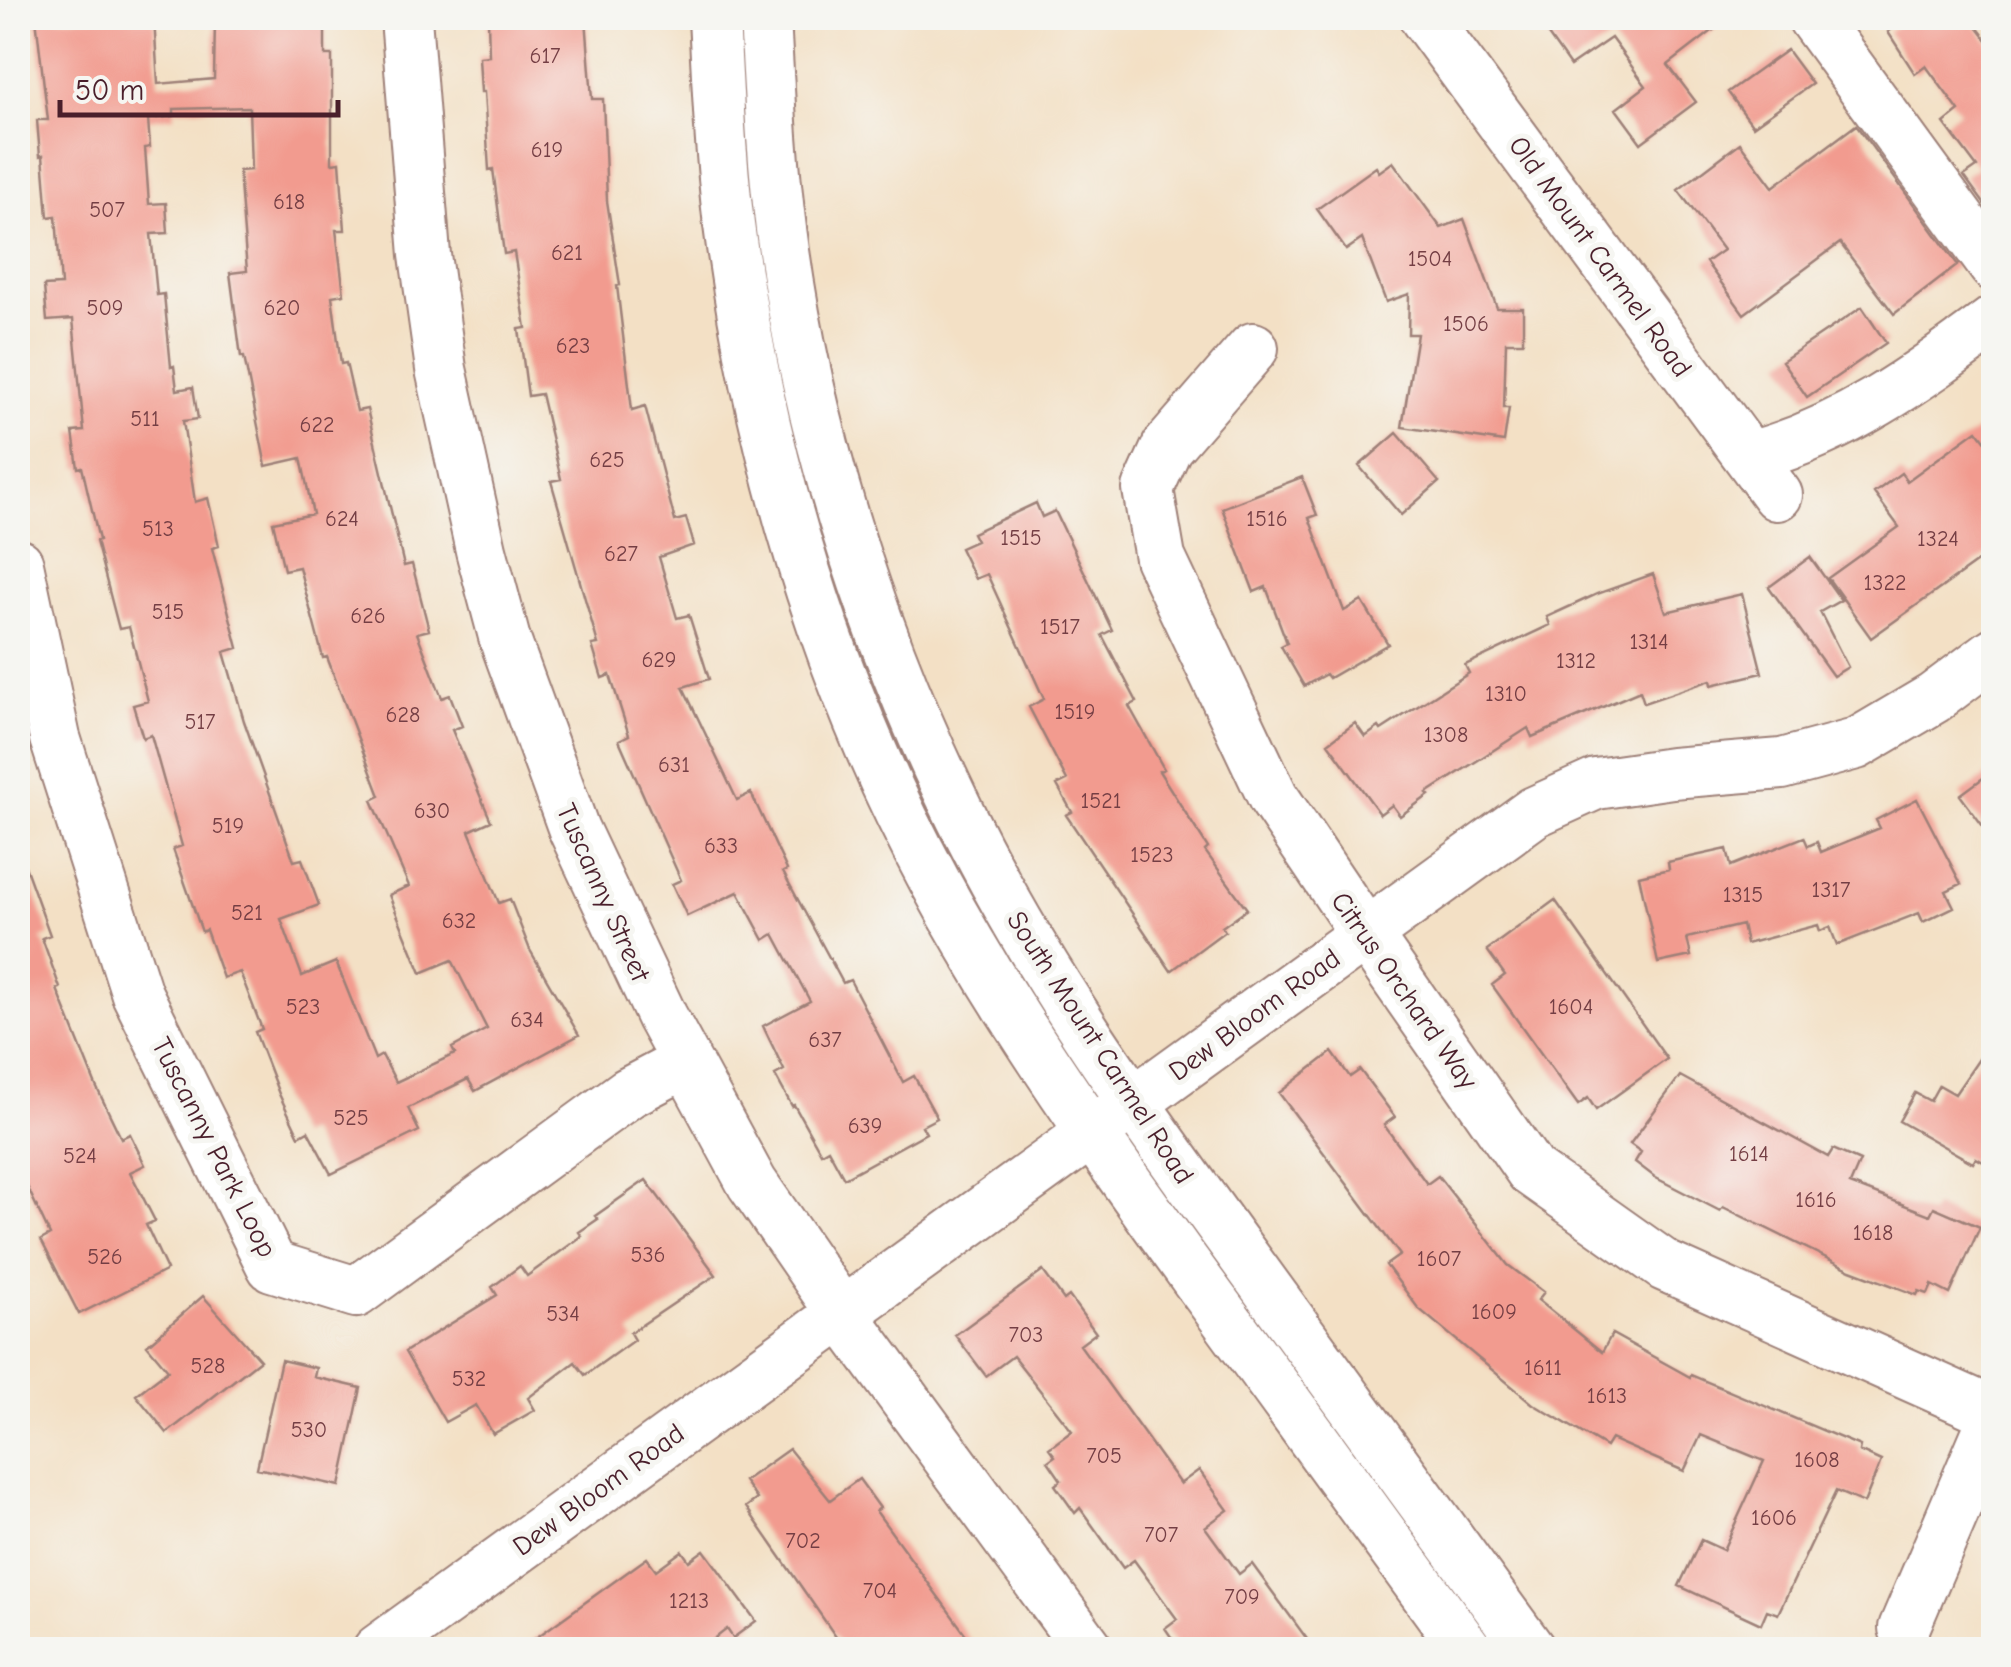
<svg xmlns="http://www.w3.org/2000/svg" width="2011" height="1667" font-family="'Comic Neue',sans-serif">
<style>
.building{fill:#f29b8f;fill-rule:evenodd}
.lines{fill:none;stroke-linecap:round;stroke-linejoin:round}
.minor-casing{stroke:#9e8078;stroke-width:54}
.minor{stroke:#fff;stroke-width:50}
.labels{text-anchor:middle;stroke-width:10;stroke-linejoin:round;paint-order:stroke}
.number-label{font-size:22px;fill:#743e44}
.street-label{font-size:28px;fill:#4a1f2b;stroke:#f6f6f2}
</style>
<rect width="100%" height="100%" fill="#f6f6f2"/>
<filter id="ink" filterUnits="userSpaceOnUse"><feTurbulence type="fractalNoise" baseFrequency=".01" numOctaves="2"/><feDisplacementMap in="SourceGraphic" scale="20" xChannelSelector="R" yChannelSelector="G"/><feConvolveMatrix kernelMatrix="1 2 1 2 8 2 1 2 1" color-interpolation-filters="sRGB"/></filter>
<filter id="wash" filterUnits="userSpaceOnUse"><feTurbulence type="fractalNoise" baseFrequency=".0048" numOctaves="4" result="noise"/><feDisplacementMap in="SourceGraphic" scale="40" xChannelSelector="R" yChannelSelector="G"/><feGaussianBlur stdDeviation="2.25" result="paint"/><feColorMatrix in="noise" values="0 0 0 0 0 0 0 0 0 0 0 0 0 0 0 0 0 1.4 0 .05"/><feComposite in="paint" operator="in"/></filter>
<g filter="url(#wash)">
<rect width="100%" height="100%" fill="#f3e0c5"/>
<g id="blocks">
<path class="building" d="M36 18H154L158 84 214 79 215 18H325V55H332V163L340 162 345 230H336L344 294 332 296 341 364 346 363 357 411 367 409 404 566 412 564 429 630 417 633 442 698 450 695 462 726 452 730 491 821 469 831 499 903 510 899 530 950 579 1035 475 1091 468 1079 408 1108 419 1131 331 1174 308 1131 299 1136 279 1094 255 1032 262 1029 240 972 223 978 206 930 202 932 173 849 182 846 151 735 143 738 133 705 148 701 129 627 119 629 96 541 99 540 82 467 78 468 73 432 84 431 73 319 47 321 44 286 61 285 56 216 48 217 43 155 40 156 37 120H48ZM249 107 251 170 239 171 247 271 230 273 241 357H244L266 466 301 458 313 514 273 522 284 570 299 567 323 658 327 657 380 796 372 800 409 886 389 895 421 973 452 960 487 1029 452 1048 455 1054 396 1082 382 1055 375 1059 336 962 302 976 281 919 319 905 302 859 294 861 244 721 224 652 238 648 212 548 219 546 208 498 195 502 183 421 198 419 193 387 177 390 174 366 171 367 164 294 157 295 151 234 168 233 166 203 149 204 145 148 150 147 148 119 174 116V109Z
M488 18H586L592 99H603L607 201 620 285 617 286 632 410 645 406 675 521 686 518 694 545 659 557 677 618 689 615 709 679 683 687 737 800 751 793 787 870 783 872 843 983 850 980 903 1082 914 1076 937 1118 922 1126 926 1133 844 1178 828 1149 821 1153 794 1105 792 1106 775 1075 784 1070 763 1026 810 1001 774 934 764 940 738 892 687 916 672 884 681 880 619 740 629 735 610 675 602 678 592 645 598 644 551 481 561 479 541 394 528 396 519 329 526 328 514 252 504 254 493 169 489 170 484 92H481L479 57 489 56Z
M1536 18H1729L1668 65 1696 102 1641 143 1616 109 1646 86 1611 38 1570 66Z
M1907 18H1970L1994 49V217L1964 176 1977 167 1944 123 1959 111 1926 66 1915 74 1888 32Z
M1787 50 1812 84 1753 126 1728 92Z
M1856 125 1958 265 1894 314 1840 243 1744 314 1706 262 1723 250 1678 190 1740 143 1773 187Z
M1393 162 1441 228 1464 219 1497 308H1523V342H1506L1504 408H1509L1504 442 1402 427 1417 334H1408L1409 294 1386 302 1362 239 1346 250 1317 209 1376 167 1379 172Z
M1862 307 1886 343 1807 397 1782 361Z
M1977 430 1994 452V550L1871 638 1828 578 1899 527 1874 493 1901 473 1907 481Z
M1397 433 1439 482 1401 515 1359 466Z
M1302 477 1317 515 1309 518 1344 611 1362 601 1388 644 1329 678 1326 674 1304 686 1281 646 1287 643 1266 587 1254 592 1222 508Z
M1036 503 1042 517 1055 511 1112 630 1102 635 1137 702 1129 706 1164 769 1159 771 1208 848 1205 851 1247 909 1222 927 1225 931 1171 971 1066 815 1072 812 1057 785 1067 780 1029 707 1044 699 987 574 975 579 960 548 976 541 972 533Z
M1810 557 1841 600 1820 612 1848 667 1833 676 1769 587Z
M1653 574 1666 612 1742 594 1762 673 1712 685 1711 680 1644 703 1640 691 1532 737 1528 728 1427 793 1429 795 1400 816 1392 805 1380 814 1328 743 1355 723 1365 737 1379 727 1381 730 1469 673 1465 665 1550 625 1547 617 1597 594Z
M1994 770V841L1960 795Z
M1917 799 1961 884 1946 891 1954 907 1923 922 1919 913 1837 945 1830 927 1820 931 1818 925 1746 944 1742 925 1687 938 1691 956 1658 963 1639 876 1669 869 1668 862 1727 849 1731 866 1804 837 1808 846 1817 842 1821 852 1880 828 1876 820Z
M21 855 50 935 42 938 60 988 57 989 96 1086 121 1138 130 1134 145 1165 130 1172 155 1221 146 1225 167 1270 79 1314 41 1240 50 1235 18 1167V856Z
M1555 900 1667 1059 1596 1110 1588 1098 1578 1105 1492 985 1505 975 1487 950Z
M1994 1037V1168L1976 1158 1973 1163 1899 1121 1915 1093 1930 1101 1939 1085 1955 1094Z
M1332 1052 1350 1077 1360 1070 1395 1117 1384 1125 1427 1184 1438 1176 1508 1265 1544 1292 1538 1300 1602 1352 1612 1334 1690 1377 1691 1375 1860 1446 1859 1451 1881 1461 1864 1503 1836 1491 1778 1614 1767 1610 1761 1624 1679 1586 1701 1540 1723 1550 1764 1461 1701 1435 1684 1471 1611 1439 1606 1447 1533 1404 1418 1308 1386 1265 1400 1255 1279 1093Z
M1680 1076 1828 1157 1833 1149 1860 1161 1850 1184 1930 1215 1934 1207 1980 1227 1950 1294 1932 1285 1928 1294 1919 1291 1917 1295 1851 1270 1723 1207 1720 1211 1656 1178 1635 1162 1641 1152 1630 1144Z
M646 1180 716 1275 630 1333 634 1340 585 1375 575 1362 528 1398 535 1410 493 1434 476 1405 445 1422 405 1352 497 1295 492 1287 520 1266 527 1276 582 1236 579 1232 598 1219 595 1216Z
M1043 1271 1064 1300 1069 1296 1096 1333 1080 1345 1180 1484 1199 1470 1228 1510 1205 1527 1239 1574 1252 1564 1315 1650H1180L1165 1628 1177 1619 1134 1560 1123 1568 1080 1508 1075 1513 1055 1485 1061 1480 1048 1461 1055 1456 1049 1448 1072 1431 1013 1356 986 1376 955 1335Z
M203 1296 260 1360 167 1433 136 1395 168 1370 147 1345Z
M281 1360 316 1368 314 1377 361 1388 340 1486 257 1468Z
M789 1449 830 1500 859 1479 880 1508 876 1511 977 1650H845L746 1507 757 1499 744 1481Z
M704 1550 756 1621 733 1638 727 1629 700 1650H519L647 1558 656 1570 682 1551 689 1561Z"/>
</g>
</g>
<g filter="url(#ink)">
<use href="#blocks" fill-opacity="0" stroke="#9e8078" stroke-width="2.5"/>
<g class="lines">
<defs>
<path id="minor" d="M406 18 425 255 441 369 481 550 505 640 574 830 662 1017 752 1183 841 1312 1089 1650
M714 18C718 94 721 171 732 247 757 419 803 593 872 752 954 943 1074 1110 1195 1277 1286 1401 1376 1525 1467 1650
M765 18C769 88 772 159 781 229 806 423 866 618 950 794 1029 962 1138 1112 1247 1261 1341 1391 1436 1520 1530 1650
M1425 18 1777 495
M1813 18 1994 266
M1253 348 1167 447 1148 489 1160 558 1273 797 1365 933 1531 1171 1665 1266 1994 1413
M1749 457C1842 433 1917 378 1994 321
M18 564 55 738 137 994 272 1266 356 1292 628 1093 685 1063
M1904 1628 1994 1417
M378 1650 1534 812 1596 784 1672 773 1782 764 1856 744 1934 698 1994 653"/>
</defs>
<use href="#minor" class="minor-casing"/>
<use href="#minor" class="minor"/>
</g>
</g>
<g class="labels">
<g class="number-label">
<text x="545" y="63">617</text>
<text x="547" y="157">619</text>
<text x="289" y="209">618</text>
<text x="107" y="217">507</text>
<text x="567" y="260">621</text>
<text x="1430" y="266">1504</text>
<text x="105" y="315">509</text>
<text x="282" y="315">620</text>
<text x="1466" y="331">1506</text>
<text x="573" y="353">623</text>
<text x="145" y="426">511</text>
<text x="317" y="432">622</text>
<text x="607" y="467">625</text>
<text x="342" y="526">624</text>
<text x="1267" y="526">1516</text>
<text x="158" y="536">513</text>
<text x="1021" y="545">1515</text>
<text x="1938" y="546">1324</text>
<text x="621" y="561">627</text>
<text x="1885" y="590">1322</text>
<text x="168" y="619">515</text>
<text x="368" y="623">626</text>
<text x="1060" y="634">1517</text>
<text x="1649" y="649">1314</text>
<text x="659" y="667">629</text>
<text x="1576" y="668">1312</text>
<text x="1506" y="701">1310</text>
<text x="1075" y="719">1519</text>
<text x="403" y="722">628</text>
<text x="200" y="729">517</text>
<text x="1446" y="742">1308</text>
<text x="674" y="772">631</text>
<text x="1101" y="808">1521</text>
<text x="432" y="818">630</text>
<text x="228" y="833">519</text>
<text x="721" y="853">633</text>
<text x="1152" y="862">1523</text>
<text x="1831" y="897">1317</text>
<text x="1743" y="902">1315</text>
<text x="247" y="920">521</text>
<text x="459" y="928">632</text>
<text x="303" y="1014">523</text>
<text x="1571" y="1014">1604</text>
<text x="527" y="1027">634</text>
<text x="825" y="1047">637</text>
<text x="351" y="1125">525</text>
<text x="865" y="1133">639</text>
<text x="1749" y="1161">1614</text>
<text x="80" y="1163">524</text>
<text x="1816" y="1207">1616</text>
<text x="1873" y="1240">1618</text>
<text x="648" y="1262">536</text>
<text x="105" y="1264">526</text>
<text x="1439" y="1266">1607</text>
<text x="1494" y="1319">1609</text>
<text x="563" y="1321">534</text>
<text x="1026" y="1342">703</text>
<text x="208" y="1373">528</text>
<text x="1543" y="1375">1611</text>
<text x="469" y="1386">532</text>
<text x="1607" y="1403">1613</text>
<text x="309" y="1437">530</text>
<text x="1104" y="1463">705</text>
<text x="1817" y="1467">1608</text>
<text x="1774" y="1525">1606</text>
<text x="1161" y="1542">707</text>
<text x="803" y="1548">702</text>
<text x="880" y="1598">704</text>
<text x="1242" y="1604">709</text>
<text x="689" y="1608">1213</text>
</g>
<g class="street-label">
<text transform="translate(1601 256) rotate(54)" y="10">Old Mount Carmel Road</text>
<text transform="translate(604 892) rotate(66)" y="10">Tuscanny Street</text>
<text transform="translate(1405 990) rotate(55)" y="10">Citrus Orchard Way</text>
<text transform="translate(1254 1014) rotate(-36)" y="10">Dew Bloom Road</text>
<text transform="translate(1101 1047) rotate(57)" y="10">South Mount Carmel Road</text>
<text transform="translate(215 1147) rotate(63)" y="10">Tuscanny Park Loop</text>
<text transform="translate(598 1489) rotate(-36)" y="10">Dew Bloom Road</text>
</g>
</g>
<rect width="2011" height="1667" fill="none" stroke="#f6f6f2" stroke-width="60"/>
<path d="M60 100v15h278v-15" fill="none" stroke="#4a1f2b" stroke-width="5"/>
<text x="75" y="100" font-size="30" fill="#4a1f2b" stroke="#f6f6f2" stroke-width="8" paint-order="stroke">50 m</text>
</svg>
